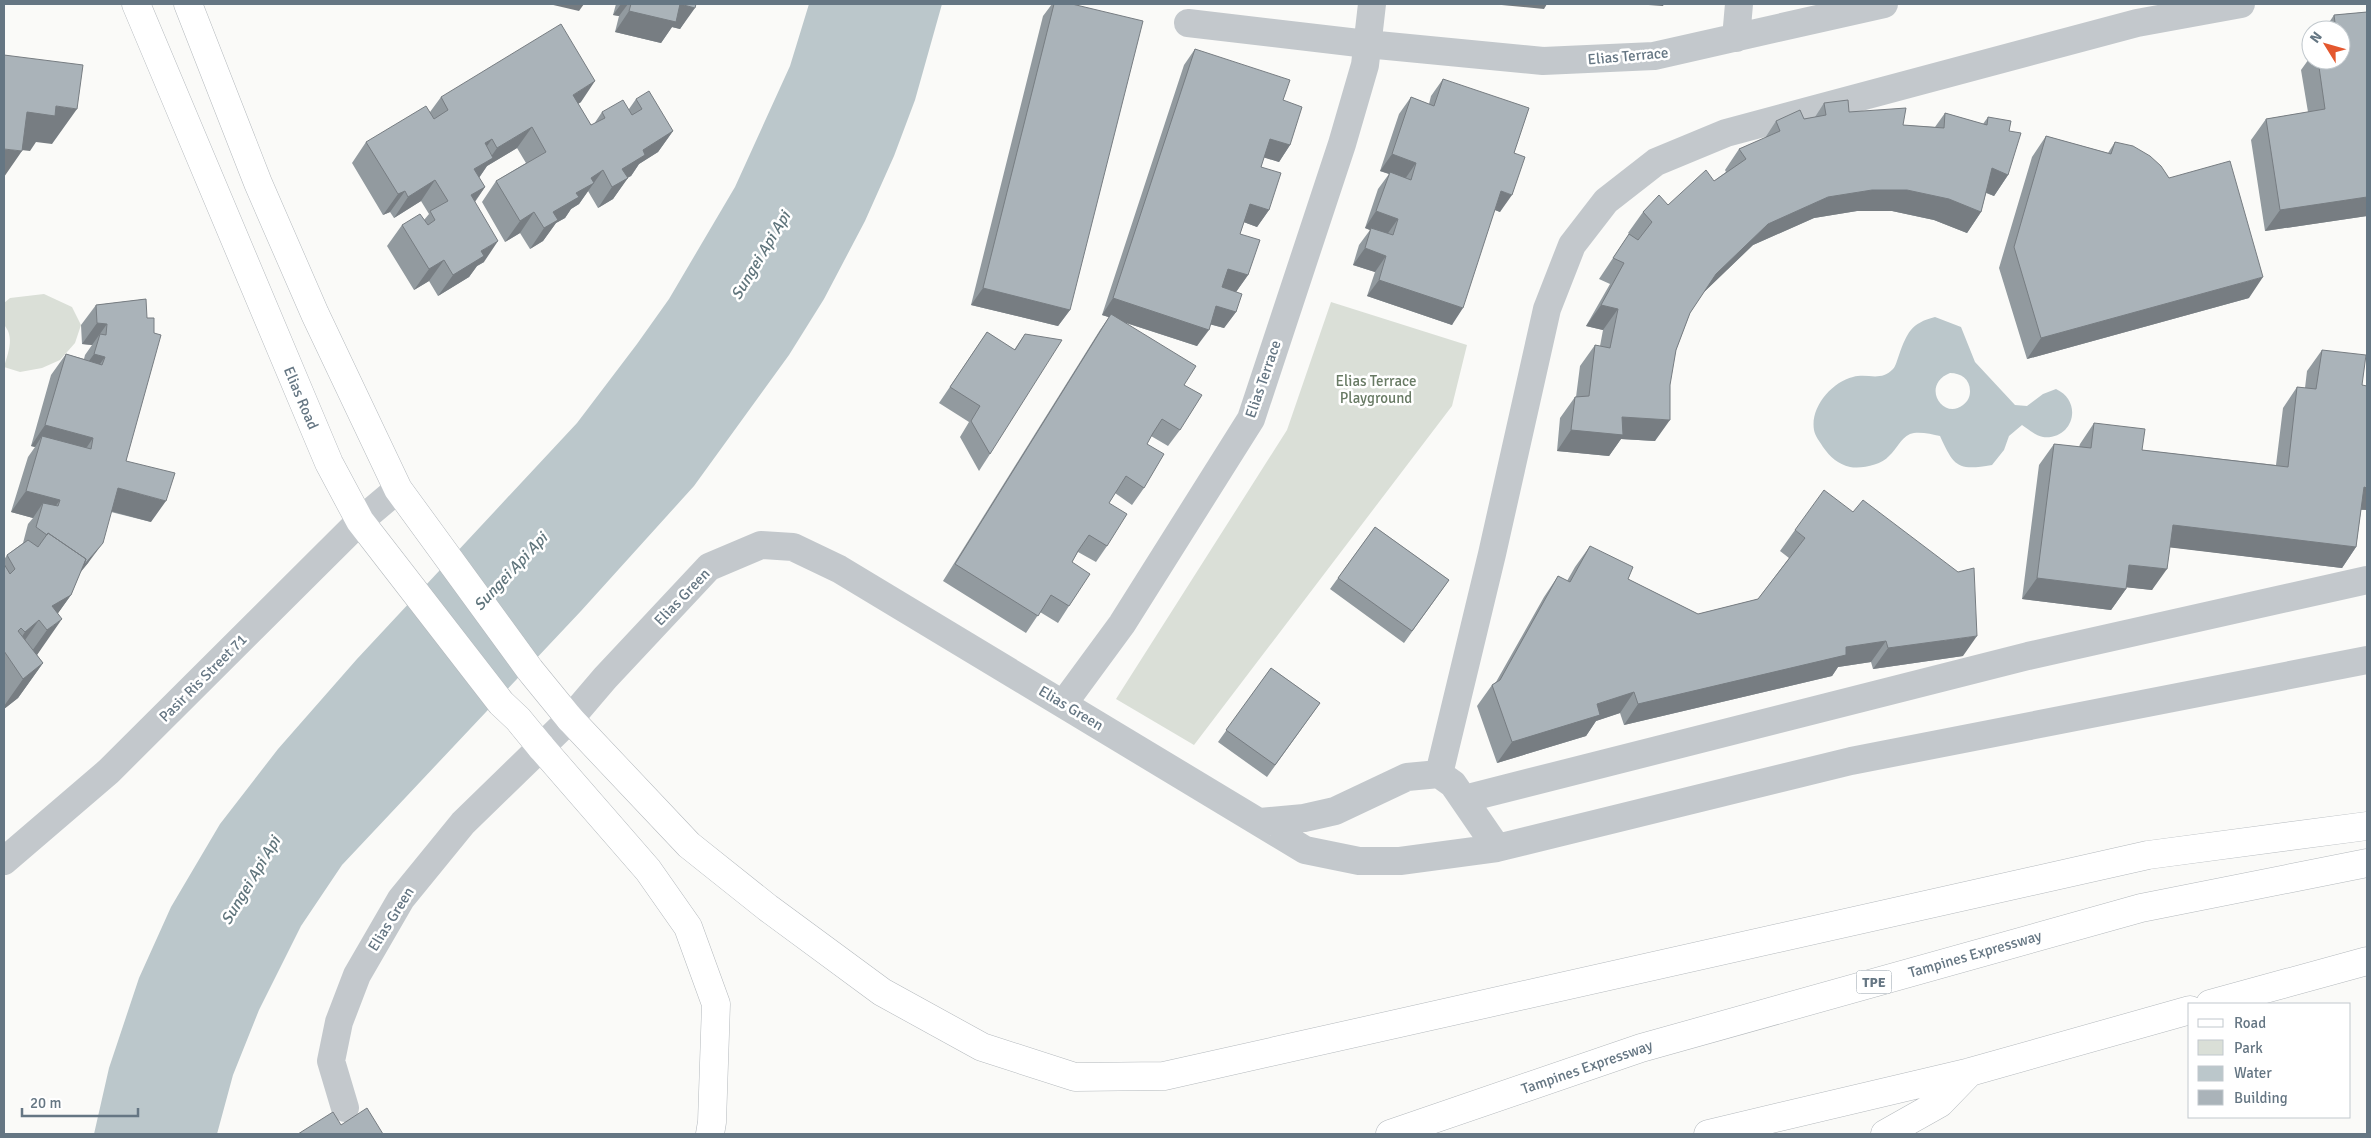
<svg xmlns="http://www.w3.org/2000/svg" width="2371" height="1138" font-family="Signika,sans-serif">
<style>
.green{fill:#dadfd7}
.water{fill:#bbc7cb;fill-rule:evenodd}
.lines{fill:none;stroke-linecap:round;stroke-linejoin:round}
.major-casing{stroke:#b5babe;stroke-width:29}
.highway-casing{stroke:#b4b9bd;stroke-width:29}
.minor{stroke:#c3c8cc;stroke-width:28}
.major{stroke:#fff;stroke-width:28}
.highway{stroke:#fff;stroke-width:28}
.wall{fill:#929a9f}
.shaded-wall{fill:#777d82}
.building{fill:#aab3b9;stroke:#777d82}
.labels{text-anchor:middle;stroke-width:5;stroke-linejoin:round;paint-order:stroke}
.shield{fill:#fff;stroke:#939fa8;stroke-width:1}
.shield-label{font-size:14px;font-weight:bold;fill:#657683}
.street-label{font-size:15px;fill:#657683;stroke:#fff}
.park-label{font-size:15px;fill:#687a64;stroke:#fff}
.water-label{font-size:16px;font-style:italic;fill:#60757c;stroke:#fff}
</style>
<rect width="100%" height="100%" fill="#fafaf8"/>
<path class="green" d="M44 294 72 307 81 325 75 343 60 360 42 368 20 372 4 367C8 353 15 337 4 325V303L10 298Z
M1331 302 1467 345 1452 406 1194 745 1116 699 1287 430Z"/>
<path class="water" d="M809 4H942L915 100 894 156 865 221 824 299 789 355 694 486 581 611 342 865 301 926 259 1010 233 1075 217 1134H94L109 1068 139 978 171 907 220 824 278 749 357 659 577 423 637 344 669 299 735 187 790 66Z
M1935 317 1961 327 1975 362 2015 405 2027 406 2043 394 2056 389C2084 402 2073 440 2043 437 2036 436 2028 429 2022 425L2009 436 2004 450 1992 465C1958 471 1954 467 1940 436 1931 434 1918 431 1910 434 1900 439 1897 449 1889 456 1881 465 1862 469 1850 467 1838 464 1830 457 1823 447 1820 442 1815 436 1814 430 1810 407 1832 382 1853 377 1868 373 1881 382 1893 369 1896 366 1897 360 1899 355 1907 333 1911 323 1935 317ZM1950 373C1961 373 1970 379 1970 391 1970 397 1968 401 1963 405 1943 421 1920 385 1950 373Z"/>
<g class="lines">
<defs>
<path id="major" d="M136 4 329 463 360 521 501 703 518 719 541 747
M188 4 258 183 315 314 398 489 530 670 570 719"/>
<path id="highway" d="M570 719 689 845 768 908 882 992 982 1047 1075 1077 1164 1076 2148 855 2367 826
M541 747 648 870 688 927 716 1004 712 1122 710 1134
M2210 1004 2367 961
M1390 1134 1641 1048 2141 908 2367 863
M1708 1134 1970 1072 2190 1010
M1885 1134 1940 1103 1970 1072"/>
</defs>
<use href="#major" class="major-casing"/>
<use href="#highway" class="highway-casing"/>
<path class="minor" d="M1188 23 1367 44 1543 61 1654 56 1884 4
M1736 38 1739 4
M1064 703 1122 624 1251 419 1342 144 1365 65 1372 4
M1439 774 1492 554 1547 309 1572 245 1606 201 1656 162 1726 133 2137 23 2241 4
M1464 799 2028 656 2367 580
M1260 822 1304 818 1335 811 1407 777 1439 774 1453 784 1497 848
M4 861 109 771 360 521 398 489
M345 1108 331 1061 339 1022 357 975 401 899 463 823 570 719 605 678 709 567 761 545 793 547 839 569 1305 850 1359 861H1400L1497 848 1851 761 2367 660"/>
<use href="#major" class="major"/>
<use href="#highway" class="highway"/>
</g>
<path class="wall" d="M616 4H696L680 29 672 27 661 43 615 32 619 16 613 15Z
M1052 4H1072L1070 310 1058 326 971 305 1043 16Z
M2367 12V216L2265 231 2251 140 2266 119 2308 112 2301 70 2311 56V60H2341V30H2324L2334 15Z
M1195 49 1283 100 1290 145 1279 162 1264 157 1261 167 1269 210 1257 227 1244 222 1240 234 1248 275 1236 292V312L1224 328 1210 324 1197 346 1126 323 1184 385 1180 430 1168 446 1151 436 1147 444 1144 488 1132 505 1115 493 1109 503 1107 546 1096 562 1078 552 1072 562 1069 606 1058 623 1040 612 1026 633 943 581 1100 330 1109 317 1102 315 1184 65Z
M1443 79 1514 153 1500 212 1495 210 1452 325 1367 296 1375 272 1353 265 1359 245 1370 230 1365 228 1378 189 1389 174 1380 171 1399 114 1411 97 1429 104 1431 96Z
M441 97 581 102 578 104 591 125 594 124 602 112 629 109 636 99 673 131 658 152 639 164 631 176 628 177 613 199 598 208 588 191 579 204 571 209 565 218 556 223 543 241 530 249 520 233 505 242 482 202 496 181 526 163 517 148 487 166 479 178 485 187 475 202 484 262 477 266 469 277 438 296 429 281 414 290 387 246 402 225 424 220 429 214 421 201 394 218 390 212 383 215 352 163 366 142 430 112Z
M1824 103 1849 112 1903 125 1935 127 1945 113 1983 124 1988 117 2009 131 2008 175 1994 196 1986 193 1981 212 1967 233 1934 220 1892 211H1857L1814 218 1753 245 1703 293 1690 313 1676 350 1655 441 1621 439 1609 456 1557 451 1560 418 1575 397H1576L1580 366 1595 345 1600 346 1603 330 1586 326 1610 284 1599 279 1629 234 1631 236 1628 233 1643 212 1668 205 1714 181 1726 172 1725 170 1739 149 1765 138 1776 121 1804 119 1815 117Z
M2046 136 2108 153 2115 142 2169 178 2249 298 2027 359 1999 268 2032 157Z
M146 299 126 461 151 522 111 512 88 563 80 573 71 595 58 613 37 655 43 663 18 698 4 709V560L7 555 23 543 28 524 33 518 11 512 28 457 35 447 31 446 51 375 66 354 84 359 85 355 92 345 82 344 81 325 96 305Z
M987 332 1014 350 1025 334 990 454 979 471 960 437 969 422 939 403Z
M2322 350 2362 385 2367 510H2361L2356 547 2342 568 2170 547 2152 590 2126 587V589L2111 610 2022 599 2039 465 2054 444 2079 447 2080 444 2094 423 2142 450 2276 465 2283 408 2297 387 2305 388 2307 371Z
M1375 527 1449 580 1404 643 1330 589Z
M1795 530 1963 656 1873 669 1871 662 1838 667 1832 676 1624 725 1620 713 1596 721 1586 736 1497 763 1477 706 1492 685 1496 682 1544 597 1558 576 1567 581 1575 567 1590 546 1628 579 1698 614 1758 599 1789 558 1780 551Z
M1271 668 1320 703 1267 777 1218 742Z"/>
<path class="shaded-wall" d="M549 4H584L579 11Z
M621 4H628L619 16 613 15Z
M680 4 695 8 680 29 672 27 661 43 615 32 629 11Z
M1491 4H1547L1544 9Z
M1634 4H1664L1663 6Z
M595 81 581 102 558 116 573 95Z
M56 106 77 109 52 144 36 142 30 151 4 148 27 112Z
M532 127 517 148 487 166 478 179 474 169 488 161 497 148Z
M673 131 658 152 639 164 631 176 612 187 622 169 643 150Z
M492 139 477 160 485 143Z
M1270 139 1290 145 1279 162 1259 156Z
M4 149 22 151 4 177Z
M1392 154 1416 163 1405 179 1380 171Z
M1992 168 2008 175 1994 196 1978 189Z
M603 170 579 204 571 209 565 218 556 223 543 241 530 249 544 228 553 212 591 178Z
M628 178 613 199 598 208 612 187Z
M435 180 421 201 394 218 408 197Z
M485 187 470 208 471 195Z
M1872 190H1907L1949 199 1981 212 1967 233 1934 220 1892 211H1857L1814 218 1753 245 1701 295 1716 274 1768 224 1828 197Z
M405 191 390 212 383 215 398 194Z
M1501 191 1512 195 1500 212 1490 208Z
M2367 197V216L2265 231 2280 210Z
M1250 204 1269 210 1257 227 1238 220Z
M1376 211 1398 219 1386 236 1371 228 1370 230 1365 228Z
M534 212 520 233 505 242 520 221Z
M498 241 484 262 477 266 469 277 438 296 453 275 481 251Z
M1365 248 1386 256 1375 272 1353 265Z
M444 260 429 281 414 290 429 269Z
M1228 269 1248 275 1236 292 1216 285Z
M2263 277 2249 298 2027 359 2041 338Z
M1379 280 1463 308 1452 325 1367 296Z
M983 288 1070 310 1058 326 971 305Z
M1113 298 1209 330 1197 346 1102 315Z
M1601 305 1618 309 1603 330 1586 326Z
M1216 306 1236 312 1224 328 1205 323Z
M97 323 107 324 92 345 82 344Z
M94 354 105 357 90 378 79 375Z
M1622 417 1670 420 1655 441 1621 439 1609 456 1557 451 1571 430Z
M45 425 93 438 79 459 42 436 35 447 31 446Z
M2364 487 2367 488V510L2349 508Z
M118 488 166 501 151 522 103 509Z
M26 491 60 500 45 521 43 503 33 518 11 512Z
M2173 525 2356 547 2342 568 2158 546Z
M103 543 88 563 61 595 76 574Z
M2129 565 2167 569 2152 590 2114 586Z
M2037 578 2126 589 2111 610 2022 599Z
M71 595 46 630 52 606Z
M62 619 37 655 22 665 47 630Z
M39 620 14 656 8 657 25 632Z
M1977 636 1963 656 1873 669 1888 648Z
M1886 641 1871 662 1838 667 1832 676 1624 725 1638 704 1846 647Z
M43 663 18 698 4 709V706L23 679Z
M1634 692 1620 713 1596 721 1586 736 1497 763 1512 742 1597 704Z"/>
<path class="building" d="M631 4H696L695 8 680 4 676 22 629 11Z
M1054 4H1072L1143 21 1070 310 983 288Z
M2367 12V197L2280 210 2266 119 2325 109 2318 60H2341V30H2336L2334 15Z
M561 24 595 81 573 95 591 125 605 118 602 112 623 100 632 115 642 109 636 99 649 91 673 131 643 150 645 155 622 169 628 178 612 187 603 170 591 178 594 183 576 193 579 197 553 212 558 220 544 228 534 212 520 221 496 181 546 152 532 127 497 148 492 139 485 143 493 158 474 169 485 187 471 195 498 241 481 251 484 256 453 275 444 260 429 269 402 225 420 214 428 225 435 220 430 211 448 201 435 180 408 197 405 191 398 194 366 142 426 106 434 119 448 110 441 97Z
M1195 49 1290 80 1283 100 1302 107 1290 145 1270 139 1261 167 1281 173 1269 210 1250 204 1240 234 1260 240 1248 275 1228 269 1222 287 1242 294 1236 312 1216 306 1209 330 1113 298Z
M4 55 83 65 77 109 56 106 55 116 27 112 22 151 4 149Z
M1443 79 1529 108 1514 153 1525 157 1512 195 1501 191 1463 308 1379 280 1386 256 1365 248 1371 228 1393 235 1398 219 1376 211 1390 172 1411 180 1416 163 1392 154 1411 97 1434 106Z
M1848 100 1849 112 1906 108 1903 125 1944 128 1945 113 1987 125 1988 117 2011 121 2009 131 2021 133 2008 175 1992 168 1981 212 1949 199 1907 190H1872L1828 197 1768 224 1716 274 1690 313 1676 350 1670 385V420L1622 417 1623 435 1571 430 1575 397 1589 396 1595 345 1610 348 1618 309 1601 305 1624 263 1613 258 1629 234 1638 240 1652 222 1643 212 1659 195 1668 205 1706 170 1714 181 1746 159 1739 149 1780 131 1776 121 1800 110 1804 119 1826 115 1824 103Z
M2046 136 2111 154 2115 142 2133 146 2150 156 2161 166 2169 178 2230 161 2263 277 2041 338 2014 247Z
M146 299 147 318H154V333L161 335 126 461 175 473 166 501 118 488 103 543 84 565 86 559 48 533 47 535 36 527 43 503 58 506 60 500 26 491 42 436 91 449 93 438 45 425 66 354 102 365 105 357 94 354 100 334 106 335 107 324 97 323 96 305Z
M1111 314 1196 366 1184 385 1202 395 1180 430 1162 419 1153 433 1147 444 1164 454 1144 488 1126 476 1109 503 1127 514 1107 546 1089 535 1078 551 1072 562 1090 574 1069 606 1051 595 1038 616 955 564Z
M987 332 1015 350 1025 334 1062 340 990 454 971 421 980 406 950 387Z
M2322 350 2366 355 2362 385 2367 386V488L2364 487 2356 547 2173 525 2167 569 2129 565 2126 589 2037 578 2054 444 2091 448 2094 423 2145 429 2142 450 2288 467 2297 387 2316 389Z
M1824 490 1853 512 1863 500 1958 572 1974 568 1977 636 1888 648 1886 641 1846 647V655L1638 704 1634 692 1597 704 1600 715 1512 742 1492 685 1500 680 1558 576 1570 582 1590 546 1633 567 1628 579 1698 614 1758 599 1805 538 1795 530Z
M1375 527 1449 580 1412 631 1338 578Z
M48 533 86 559 71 595 52 606 62 619 47 630 39 620 25 632 21 628 18 631 43 663 23 679 4 651V564L10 574 15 569 7 555 28 540 38 547Z
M1271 668 1320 703 1275 765 1226 730Z
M367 1108 383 1134H298L333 1112 341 1125Z"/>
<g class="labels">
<rect class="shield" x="1856.5" y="970.5" width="35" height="23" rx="4"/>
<g class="shield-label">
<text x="1874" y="987">TPE</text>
</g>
<g class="street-label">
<text transform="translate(1628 56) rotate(-5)" y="5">Elias Terrace</text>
<text transform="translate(1263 379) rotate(-71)" y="5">Elias Terrace</text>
<text transform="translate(301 398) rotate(67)" y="5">Elias Road</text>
<text transform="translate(682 597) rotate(-46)" y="5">Elias Green</text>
<text transform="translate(203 678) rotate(-45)" y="5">Pasir Ris Street 71</text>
<text transform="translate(1071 708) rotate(31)" y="5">Elias Green</text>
<text transform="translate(391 919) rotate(-58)" y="5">Elias Green</text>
<text transform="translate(1975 954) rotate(-16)" y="5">Tampines Expressway</text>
<text transform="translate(1587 1067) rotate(-19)" y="5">Tampines Expressway</text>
</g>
<g class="park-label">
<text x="1376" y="386">Elias Terrace<tspan x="1376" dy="17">Playground</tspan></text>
</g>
<g class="water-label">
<text transform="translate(760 255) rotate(-59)" y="6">Sungei Api Api</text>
<text transform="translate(510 571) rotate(-47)" y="6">Sungei Api Api</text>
<text transform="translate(250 880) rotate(-59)" y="6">Sungei Api Api</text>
</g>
</g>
<rect width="2371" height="1138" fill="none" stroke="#657683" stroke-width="10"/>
<rect x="2188" y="1003" width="162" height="115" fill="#ffffff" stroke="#c1c8cd"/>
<rect x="2198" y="1019" width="25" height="8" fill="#ffffff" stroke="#c1c8cd"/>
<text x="2234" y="1028" font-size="15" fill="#657683">Road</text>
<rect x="2198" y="1040" width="25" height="15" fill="#dadfd7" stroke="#c1c8cd"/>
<text x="2234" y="1053" font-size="15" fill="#657683">Park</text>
<rect x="2198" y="1066" width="25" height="15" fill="#bbc7cb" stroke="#c1c8cd"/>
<text x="2234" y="1078" font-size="15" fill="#657683">Water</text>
<rect x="2198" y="1090" width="25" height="15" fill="#aab3b9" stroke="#c1c8cd"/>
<text x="2234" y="1103" font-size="15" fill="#657683">Building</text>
<g transform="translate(2326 45) rotate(307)"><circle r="24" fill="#ffffff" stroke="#c1c8cd"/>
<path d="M0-4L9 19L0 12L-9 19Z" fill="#e4572e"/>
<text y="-8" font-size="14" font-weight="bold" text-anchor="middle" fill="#657683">N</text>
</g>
<path d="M22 1108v8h116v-8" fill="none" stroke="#657683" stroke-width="2.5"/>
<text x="30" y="1108" font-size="15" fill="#657683" stroke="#ffffff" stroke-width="4" paint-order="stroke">20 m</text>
</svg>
